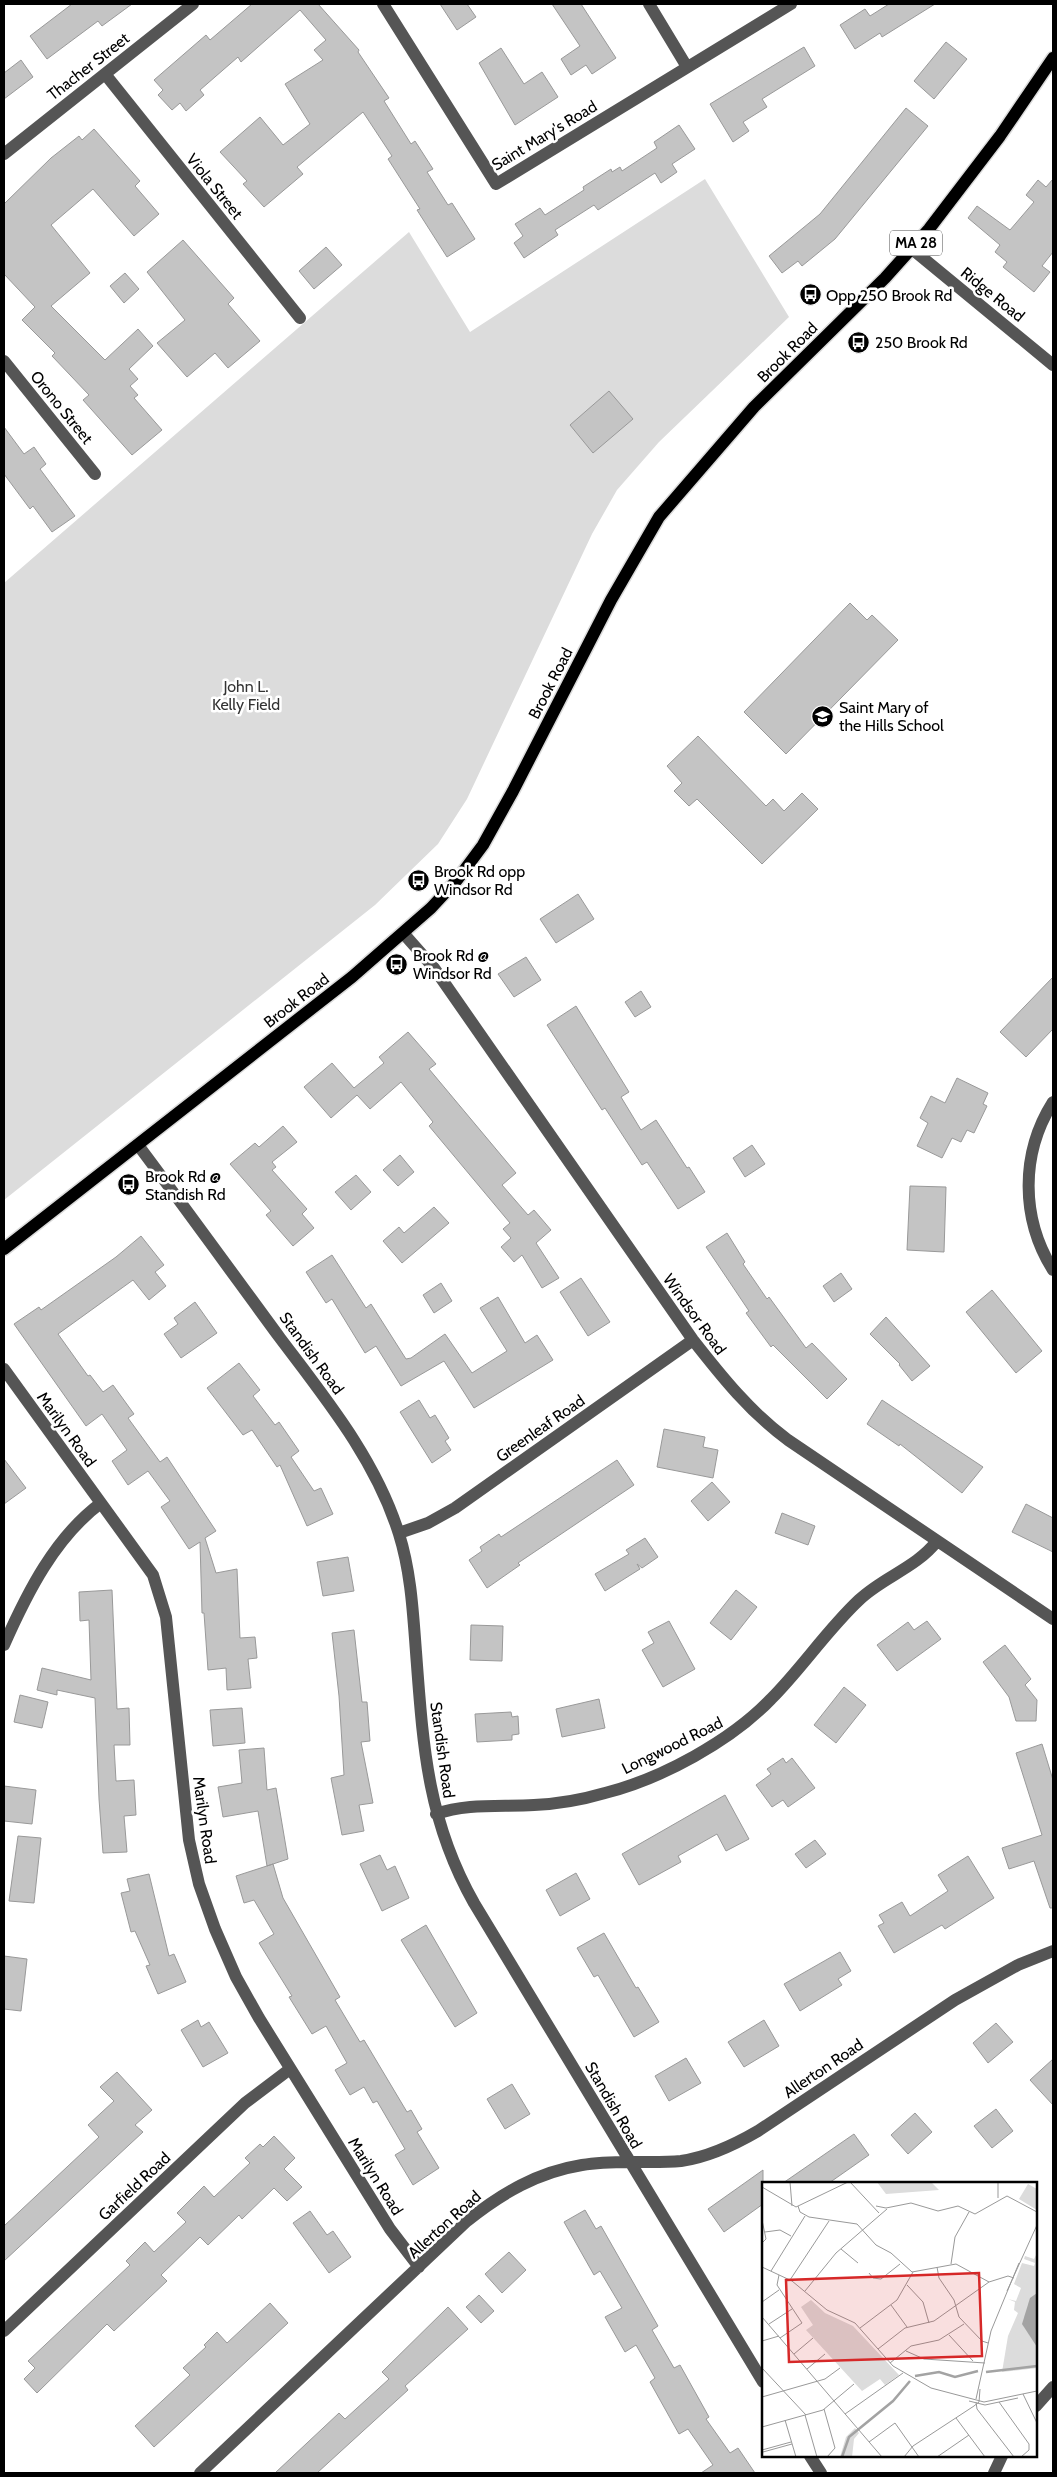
<svg xmlns="http://www.w3.org/2000/svg" width="1057" height="2477" font-family="Cabin,sans-serif">
<style>
.green{fill:#dcdcdc}
.building{fill:#c4c4c4;stroke:#999}
.lines{fill:none;stroke-linecap:round;stroke-linejoin:round}
.major-casing{stroke:#dbdbdb;stroke-width:15}
.minor{stroke:#555;stroke-width:12}
.major{stroke:#000;stroke-width:12}
.labels{text-anchor:middle;stroke-width:5;stroke-linejoin:round;paint-order:stroke}
.shield{fill:#fff;stroke:#4c4c4c;stroke-width:1}
.shield-label{font-size:15px;font-weight:bold;fill:#000}
.street-label{font-size:16px;fill:#000;stroke:#fff}
.poi-label{font-size:16px;fill:#000;stroke:#fff;text-anchor:start}
.park-label{font-size:16px;fill:#333;stroke:#fff}
.inset-river{fill:none;stroke:#a3a3a3;stroke-width:2.5}
.inset-road{fill:none;stroke:#999;stroke-width:1}
.view{fill:#d62828;fill-opacity:0.15;stroke:#d62828;stroke-width:2.5}
.inset-edge{fill:none;stroke:#000;stroke-width:2.5}
</style>
<rect width="100%" height="100%" fill="#fff"/>
<path class="green" d="M705 179 789 317 659 442 617 490 592 534 467 799 438 844 375 905 4 1200V583L409 232 470 332Z"/>
<path class="building" d="M72 4H132L102 26 98 21 47 59 30 36Z
M252 4H318L359 50 358 52 389 98 384 101 411 144 415 141 433 169 427 172 448 205 452 203 475 239 447 257 417 210 420 209 388 159 392 156 363 112 297 167 303 174 264 207 243 184 247 181 220 152 260 117 283 145 310 124 285 84 323 60 314 50 326 40 300 10 241 62 238 57 200 90 204 95 186 111 180 103 172 110 158 95 163 90 154 80 206 35 210 40Z
M440 4H467L476 17 457 30Z
M552 4H581L616 58 592 74 586 65 571 75 561 59 580 46Z
M889 4H935L882 37 880 33 855 49 840 25 865 9 870 16Z
M946 42 967 59 934 99 914 81Z
M804 47 815 66 762 99 767 107 743 122 749 131 733 142 710 104Z
M501 48 524 84 542 72 558 97 515 125 479 63Z
M21 60 33 77 4 99V73Z
M906 108 928 126 835 239 802 266 798 261 782 273 769 256 820 214Z
M679 125 695 149 672 164 677 172 661 183 655 173 598 210 594 205 555 230 558 235 524 258 514 243 523 236 515 224 540 208 545 215 584 190 583 187 611 169 612 172 620 167 622 171 657 148 654 142Z
M94 129 140 181 135 186 159 214 134 236 93 189 51 225 90 273 51 306 105 360 138 329 153 346 129 369 138 379 130 386 138 395 134 398 162 430 132 455 83 400 89 395 52 356 55 353 22 320 35 307 4 274V204L51 158 79 136 82 140Z
M1053 179V252L1042 266 1050 272 1034 292 1003 267 1007 262 995 252 1000 245 968 218 977 206 1010 230 1034 202 1026 195 1038 180 1046 187Z
M183 240 234 298 228 304 260 341 228 368 215 353 187 377 157 343 185 320 147 272Z
M326 247 342 265 314 289 299 271Z
M125 273 139 289 124 303 110 286Z
M609 391 633 419 593 453 570 425Z
M4 427 24 454 34 447 46 464 40 469 75 516 52 532 33 506 30 509 4 474Z
M850 603 867 620 872 615 898 640 786 754 744 712Z
M698 736 766 806 773 799 784 811 802 793 818 809 762 864 697 799 689 806 674 791 682 783 667 766Z
M578 894 594 919 556 943 540 919Z
M526 957 541 980 514 997 498 974Z
M1053 977V1029L1026 1057 1000 1032Z
M641 991 651 1007 635 1017 625 1002Z
M576 1006 629 1092 621 1097 641 1130 656 1120 687 1168 689 1167 705 1192 678 1209 647 1162 642 1165 605 1108 602 1110 547 1025Z
M408 1032 436 1064 429 1069 516 1173 502 1185 528 1215 534 1210 551 1230 536 1243 559 1278 542 1288 522 1255 514 1262 501 1247 511 1238 503 1229 510 1223 429 1126 433 1122 401 1082 370 1109 357 1095 331 1118 304 1087 332 1063 354 1088 384 1063 379 1057Z
M957 1078 988 1093 983 1104 987 1106 974 1133 967 1130 961 1142 952 1138 942 1158 917 1146 928 1123 920 1118 931 1096 945 1103Z
M283 1126 297 1142 272 1162 276 1167 272 1170 307 1209 302 1214 314 1228 293 1246 266 1215 271 1211 230 1164 255 1143 259 1147Z
M752 1145 765 1164 745 1177 733 1158Z
M400 1155 414 1172 398 1186 383 1170Z
M356 1175 371 1192 351 1210 335 1192Z
M910 1186 946 1187 944 1252 907 1250Z
M434 1207 449 1223 402 1263 383 1241 399 1227 404 1233Z
M727 1233 745 1262 743 1264 767 1299 769 1297 806 1348 812 1343 847 1379 827 1399 773 1345 771 1347 746 1313 749 1311 706 1247Z
M141 1236 164 1265 155 1272 166 1286 149 1300 133 1280 58 1334 88 1376 90 1375 103 1392 113 1385 134 1414 128 1418 160 1462 167 1457 216 1531 205 1538 216 1573 237 1569 240 1638 255 1637 257 1658 248 1659 251 1688 227 1690 226 1668 208 1670 204 1613H202L200 1542 189 1549 161 1507 170 1501 148 1471 128 1485 112 1461 127 1450 102 1414 86 1426 14 1324 39 1307 41 1310 116 1257Z
M332 1255 366 1308 371 1304 406 1359 411 1358 445 1334 472 1373 507 1351 480 1308 498 1297 525 1343 537 1335 553 1360 474 1408 444 1361 401 1386 376 1346 365 1353 332 1299 326 1303 306 1272Z
M841 1273 852 1289 834 1302 823 1286Z
M581 1278 610 1322 588 1336 560 1292Z
M441 1283 452 1301 434 1313 423 1295Z
M992 1290 1042 1351 1016 1373 966 1312Z
M195 1302 217 1333 181 1358 164 1334 178 1324 174 1318Z
M886 1317 930 1366 912 1381 899 1365 900 1364 870 1334Z
M239 1363 260 1390 253 1396 275 1425 279 1422 299 1451 291 1457 314 1491 321 1488 333 1514 307 1526 280 1465 277 1467 252 1430 243 1435 207 1388Z
M419 1400 430 1418 435 1415 449 1438 445 1441 451 1450 432 1463 400 1412Z
M882 1400 983 1467 962 1493 900 1444 899 1446 867 1424Z
M664 1429 705 1437 703 1447 718 1450 713 1478 657 1467Z
M4 1459 26 1488 4 1504Z
M617 1460 634 1485 518 1563 520 1565 487 1588 469 1560 482 1551 480 1547 499 1534 501 1537Z
M712 1482 730 1502 708 1521 691 1501Z
M1026 1504 1053 1518V1552L1012 1532Z
M782 1513 815 1526 808 1545 775 1533Z
M645 1538 658 1557 642 1568 637 1564 640 1569 605 1591 595 1574 629 1554 626 1550Z
M348 1557 354 1591 323 1596 317 1562Z
M112 1590 117 1709 129 1708 130 1745H114L116 1781 134 1780 136 1815 124 1816 127 1852 103 1853 99 1799 95 1698 57 1690V1695L37 1690 42 1668 91 1680 89 1620 80 1621 79 1592Z
M736 1590 757 1607 731 1640 710 1623Z
M669 1621 695 1669 663 1687 642 1650 654 1643 648 1632Z
M927 1621 941 1639 897 1671 877 1645 908 1622 914 1630Z
M471 1625 503 1626 502 1661 470 1660Z
M354 1630 362 1702H367L370 1741 361 1742 373 1803 359 1805 364 1831 342 1835 331 1778 344 1775 339 1696 332 1633Z
M1005 1645 1031 1679 1025 1685 1037 1700 1036 1721H1016L1009 1697 983 1662Z
M844 1687 866 1705 836 1743 814 1725Z
M20 1695 48 1702 42 1728 14 1722Z
M599 1699 605 1728 562 1737 556 1709Z
M242 1708 245 1743 213 1746 210 1710Z
M511 1712 512 1717 518 1716 519 1734 512 1735V1740L477 1742 475 1714Z
M1042 1744 1053 1780V1908H1050L1034 1861 1009 1869 1002 1848 1042 1835 1016 1753Z
M264 1748 267 1790 276 1788 288 1859 267 1866 258 1811 223 1817 218 1787 242 1783 239 1750Z
M783 1758 786 1763 792 1758 815 1788 788 1807 783 1800 772 1807 756 1785 771 1774 767 1769Z
M4 1786 36 1790 32 1824 4 1821Z
M725 1795 749 1839 726 1851 717 1834 678 1856 681 1862 639 1885 622 1854Z
M18 1836 41 1838 34 1903 9 1901Z
M815 1840 826 1854 806 1868 795 1854Z
M380 1855 387 1870 395 1866 409 1898 382 1911 360 1864Z
M968 1856 994 1898 945 1929 942 1925 894 1953 878 1926 884 1923 879 1915 902 1902 910 1916 948 1891 938 1875Z
M273 1864 283 1898 340 1997 335 2000 360 2042 364 2040 407 2112 411 2110 422 2129 417 2132 439 2168 413 2185 395 2155 405 2149 377 2101 373 2103 364 2087 350 2095 335 2070 347 2063 326 2026 312 2034 289 1997 292 1996 259 1943 274 1934 254 1900 244 1903 236 1876Z
M576 1873 590 1899 560 1916 546 1890Z
M149 1874 169 1956 174 1954 186 1982 158 1994 146 1966 150 1965 135 1931 131 1932 121 1893 130 1891 127 1879Z
M426 1925 477 2013 455 2027 401 1940Z
M604 1933 636 1988 638 1987 659 2022 634 2037 598 1975 594 1977 577 1948Z
M840 1952 851 1971 838 1979 842 1985 800 2011 784 1984Z
M4 1956 27 1959 21 2011 4 2009Z
M198 2020 201 2027 209 2022 228 2053 203 2067 181 2030Z
M764 2020 779 2046 744 2067 728 2042Z
M996 2023 1013 2042 988 2063 973 2043Z
M686 2058 701 2083 669 2101 655 2076Z
M1053 2059V2105L1030 2080Z
M117 2072 152 2110 135 2125 143 2132 4 2261V2226L99 2137 88 2125 114 2101 100 2087Z
M512 2084 530 2114 505 2129 487 2099Z
M996 2109 1013 2131 992 2148 974 2126Z
M915 2113 932 2132 908 2154 891 2135Z
M854 2134 869 2155 829 2183H783Z
M274 2136 295 2158 284 2169 302 2187 287 2201 274 2188 242 2219 239 2215 208 2245 200 2237 161 2275 167 2281 114 2331 107 2324 37 2393 24 2379 35 2368 28 2361 130 2265 126 2261 145 2242 154 2252 186 2222 177 2213 204 2186 214 2197 250 2163 245 2158 260 2144 263 2147Z
M763 2170V2204L724 2232 708 2209Z
M585 2210 596 2229 601 2226 658 2326 652 2330 674 2368 680 2365 709 2417 706 2419 730 2453 738 2448 755 2473H701L713 2465 688 2429 679 2434 650 2382 655 2378 636 2345 625 2352 605 2317 622 2308 600 2271 594 2275 564 2222Z
M310 2211 327 2235 333 2231 351 2257 329 2273 293 2223Z
M509 2252 526 2270 502 2293 485 2274Z
M479 2295 494 2311 481 2323 466 2307Z
M270 2303 288 2323 154 2447 135 2426 190 2375 183 2368 206 2347 204 2345 217 2332 227 2343Z
M448 2307 468 2329 405 2386 408 2390 317 2473H275L339 2413 345 2419 389 2379 382 2372Z"/>
<g class="lines">
<defs>
<path id="major" d="M4 1249 352 977 431 908 457 880 483 845 513 791 611 600 659 517 754 407 885 278 929 229 1000 136 1053 58"/>
</defs>
<use href="#major" class="major-casing"/>
<path class="minor" d="M383 4 496 184 791 4
M649 4 687 67
M105 74 300 318
M4 154 193 4
M912 249 1053 365
M4 361 95 474
M404 934 434 968 693 1340C722 1377 750 1412 788 1440L1053 1619
M1053 1102C1020 1154 1021 1219 1053 1270
M138 1145C186 1209 233 1274 280 1338 326 1399 376 1460 399 1534 411 1572 413 1613 416 1652 423 1745 427 1820 474 1903L763 2382
M4 1369 153 1575 166 1617 189 1840 199 1884 215 1929 236 1977 259 2018 390 2229 419 2267
M399 1533 428 1523 455 1508 693 1340
M4 1645C27 1593 55 1537 101 1503
M436 1814C467 1803 501 1807 534 1805 558 1804 581 1800 605 1793 661 1779 731 1741 771 1699 802 1668 827 1630 859 1600 883 1577 916 1568 937 1541
M4 2331 245 2103 290 2069
M1036 2406 1053 2387
M810 2456 821 2473
M200 2473 467 2221C502 2193 538 2172 582 2165 615 2159 648 2164 681 2161 709 2157 734 2145 758 2131L955 2000 1018 1965 1053 1951
M994 2473 1002 2456"/>
<use href="#major" class="major"/>
</g>
<defs>
<symbol id="bus-disc" viewBox="-11 -11 22 22"><circle r="9.5" fill="#000" stroke="#fff"/><path d="M-5-6H5V4H4V6H2V4H-2V6H-4V4H-5ZM-3.5-4V0h7V-4ZM-3.5 1.2v1.5H-2V1.2ZM2 1.2v1.5H3.5V1.2Z" fill="#fff"/></symbol>
<symbol id="school-disc" viewBox="-11 -11 22 22"><circle r="9.5" fill="#000" stroke="#fff"/><path d="M0-5L7-2L0 1L-7-2ZM-4 1L0 2.5L4 1V4Q0 6-4 4Z" fill="#fff"/></symbol>
</defs>
<g fill-rule="evenodd">
<use href="#bus-disc" x="798" y="282" width="25" height="25"/>
<use href="#bus-disc" x="846" y="330" width="25" height="25"/>
<use href="#school-disc" x="810" y="704" width="25" height="25"/>
<use href="#bus-disc" x="406" y="868" width="25" height="25"/>
<use href="#bus-disc" x="384" y="952" width="25" height="25"/>
<use href="#bus-disc" x="116" y="1172" width="25" height="25"/>
</g>
<g class="labels">
<rect class="shield" x="890" y="230.5" width="52" height="25" rx="4"/>
<g class="shield-label">
<text x="916" y="248">MA 28</text>
</g>
<g class="street-label">
<text transform="translate(88 66) rotate(-38)" y="6">Thacher Street</text>
<text transform="translate(544 135) rotate(-31)" y="6">Saint Mary's Road</text>
<text transform="translate(215 186) rotate(51)" y="6">Viola Street</text>
<text transform="translate(993 294) rotate(39)" y="6">Ridge Road</text>
<text transform="translate(787 352) rotate(-45)" y="6">Brook Road</text>
<text transform="translate(62 407) rotate(51)" y="6">Orono Street</text>
<text transform="translate(550 683) rotate(-63)" y="6">Brook Road</text>
<text transform="translate(296 1000) rotate(-38)" y="6">Brook Road</text>
<text transform="translate(695 1314) rotate(54)" y="6">Windsor Road</text>
<text transform="translate(312 1353) rotate(54)" y="6">Standish Road</text>
<text transform="translate(540 1428) rotate(-35)" y="6">Greenleaf Road</text>
<text transform="translate(67 1429) rotate(54)" y="6">Marilyn Road</text>
<text transform="translate(672 1745) rotate(-26)" y="6">Longwood Road</text>
<text transform="translate(443 1750) rotate(82)" y="6">Standish Road</text>
<text transform="translate(205 1820) rotate(82)" y="6">Marilyn Road</text>
<text transform="translate(823 2068) rotate(-34)" y="6">Allerton Road</text>
<text transform="translate(614 2105) rotate(60)" y="6">Standish Road</text>
<text transform="translate(376 2176) rotate(58)" y="6">Marilyn Road</text>
<text transform="translate(134 2186) rotate(-43)" y="6">Garfield Road</text>
<text transform="translate(444 2224) rotate(-42)" y="6">Allerton Road</text>
</g>
<g class="poi-label">
<text x="826" y="301">Opp 250 Brook Rd</text>
<text x="875" y="348">250 Brook Rd</text>
<text x="839" y="713">Saint Mary of<tspan x="839" dy="18">the Hills School</tspan></text>
<text x="434" y="877">Brook Rd opp<tspan x="434" dy="18">Windsor Rd</tspan></text>
<text x="413" y="961">Brook Rd @<tspan x="413" dy="18">Windsor Rd</tspan></text>
<text x="145" y="1182">Brook Rd @<tspan x="145" dy="18">Standish Rd</tspan></text>
</g>
<g class="park-label">
<text x="246" y="692">John L.<tspan x="246" dy="18">Kelly Field</tspan></text>
</g>
</g>
<g transform="translate(762 2182)">
<rect width="275" height="275" fill="#fff"/>
<path d="M115 0H169L177 8 124 12ZM266 2 275 7V28L257 17ZM275 71V186L240 190 246 154 256 131 252 128 253 120 246 117 254 119 259 106 252 102 260 81 272 84 273 81 262 77 263 74 272 77ZM49 118 63 131 91 144 137 193 123 203 118 197 100 209 44 148 51 143 39 125ZM93 246 97 251 92 257 90 275H78L84 255Z" fill="#dcdcdc"/>
<path d="M275 111V165L260 142 268 116Z" fill="#a3a3a3"/>
<path class="inset-river" d="M224 190 275 184M153 194 177 190 193 195 216 189M80 275 87 255 131 219 148 199"/>
<path class="inset-road" d="M28 0 30 24M88 0 117 31M0 5 34 25 86 0M236 16V0M36 24 38 30 47 35 95 42 114 63 129 71 150 90 194 82 227 100 246 94 252 96M114 24 124 26 149 21 176 29 196 24 213 32 245 14 275 30M0 38 4 57 0 61M3 50 18 48 29 54M79 67 96 81M189 82 193 55 207 30M0 85 30 99 65 128 93 141 131 184 169 206 222 220 275 209M175 85 177 96 192 118 197 135 220 159 226 161M9 89 43 34M107 91 111 96 119 97 138 82M17 93 15 103 40 141 18 156M28 98 67 39M145 103 161 120 167 141M43 109 74 71 125 27M245 109 275 43M0 120 17 108M129 123 145 145M0 135 120 275M7 142 30 127M98 146 135 118 151 90M187 153 211 179M0 159 17 154M116 167 143 146 172 139 227 100M144 169 162 177 223 181M32 172 51 156M128 181 149 164 177 158 202 142M0 186 44 233M45 187 63 172M261 212 275 241M0 215 63 197 78 186M214 217 229 149 257 81M207 219 223 223 256 216M214 220 215 227 252 275M237 220 267 262V268L259 275M62 227 73 266 65 275M83 232 141 191M43 233 55 275M194 236 223 275M23 238 34 275M0 245 61 228 92 202M107 260 133 241 157 275M0 268 29 260M1 270 30 262M142 275 151 264 212 224 217 220 218 207M175 275 207 253"/>
<path class="view" d="M217 91 220 174 27 180 24 98Z"/>
<rect width="275" height="275" class="inset-edge"/>
</g>
<rect width="1057" height="2477" fill="none" stroke="#000000" stroke-width="10"/>
</svg>
